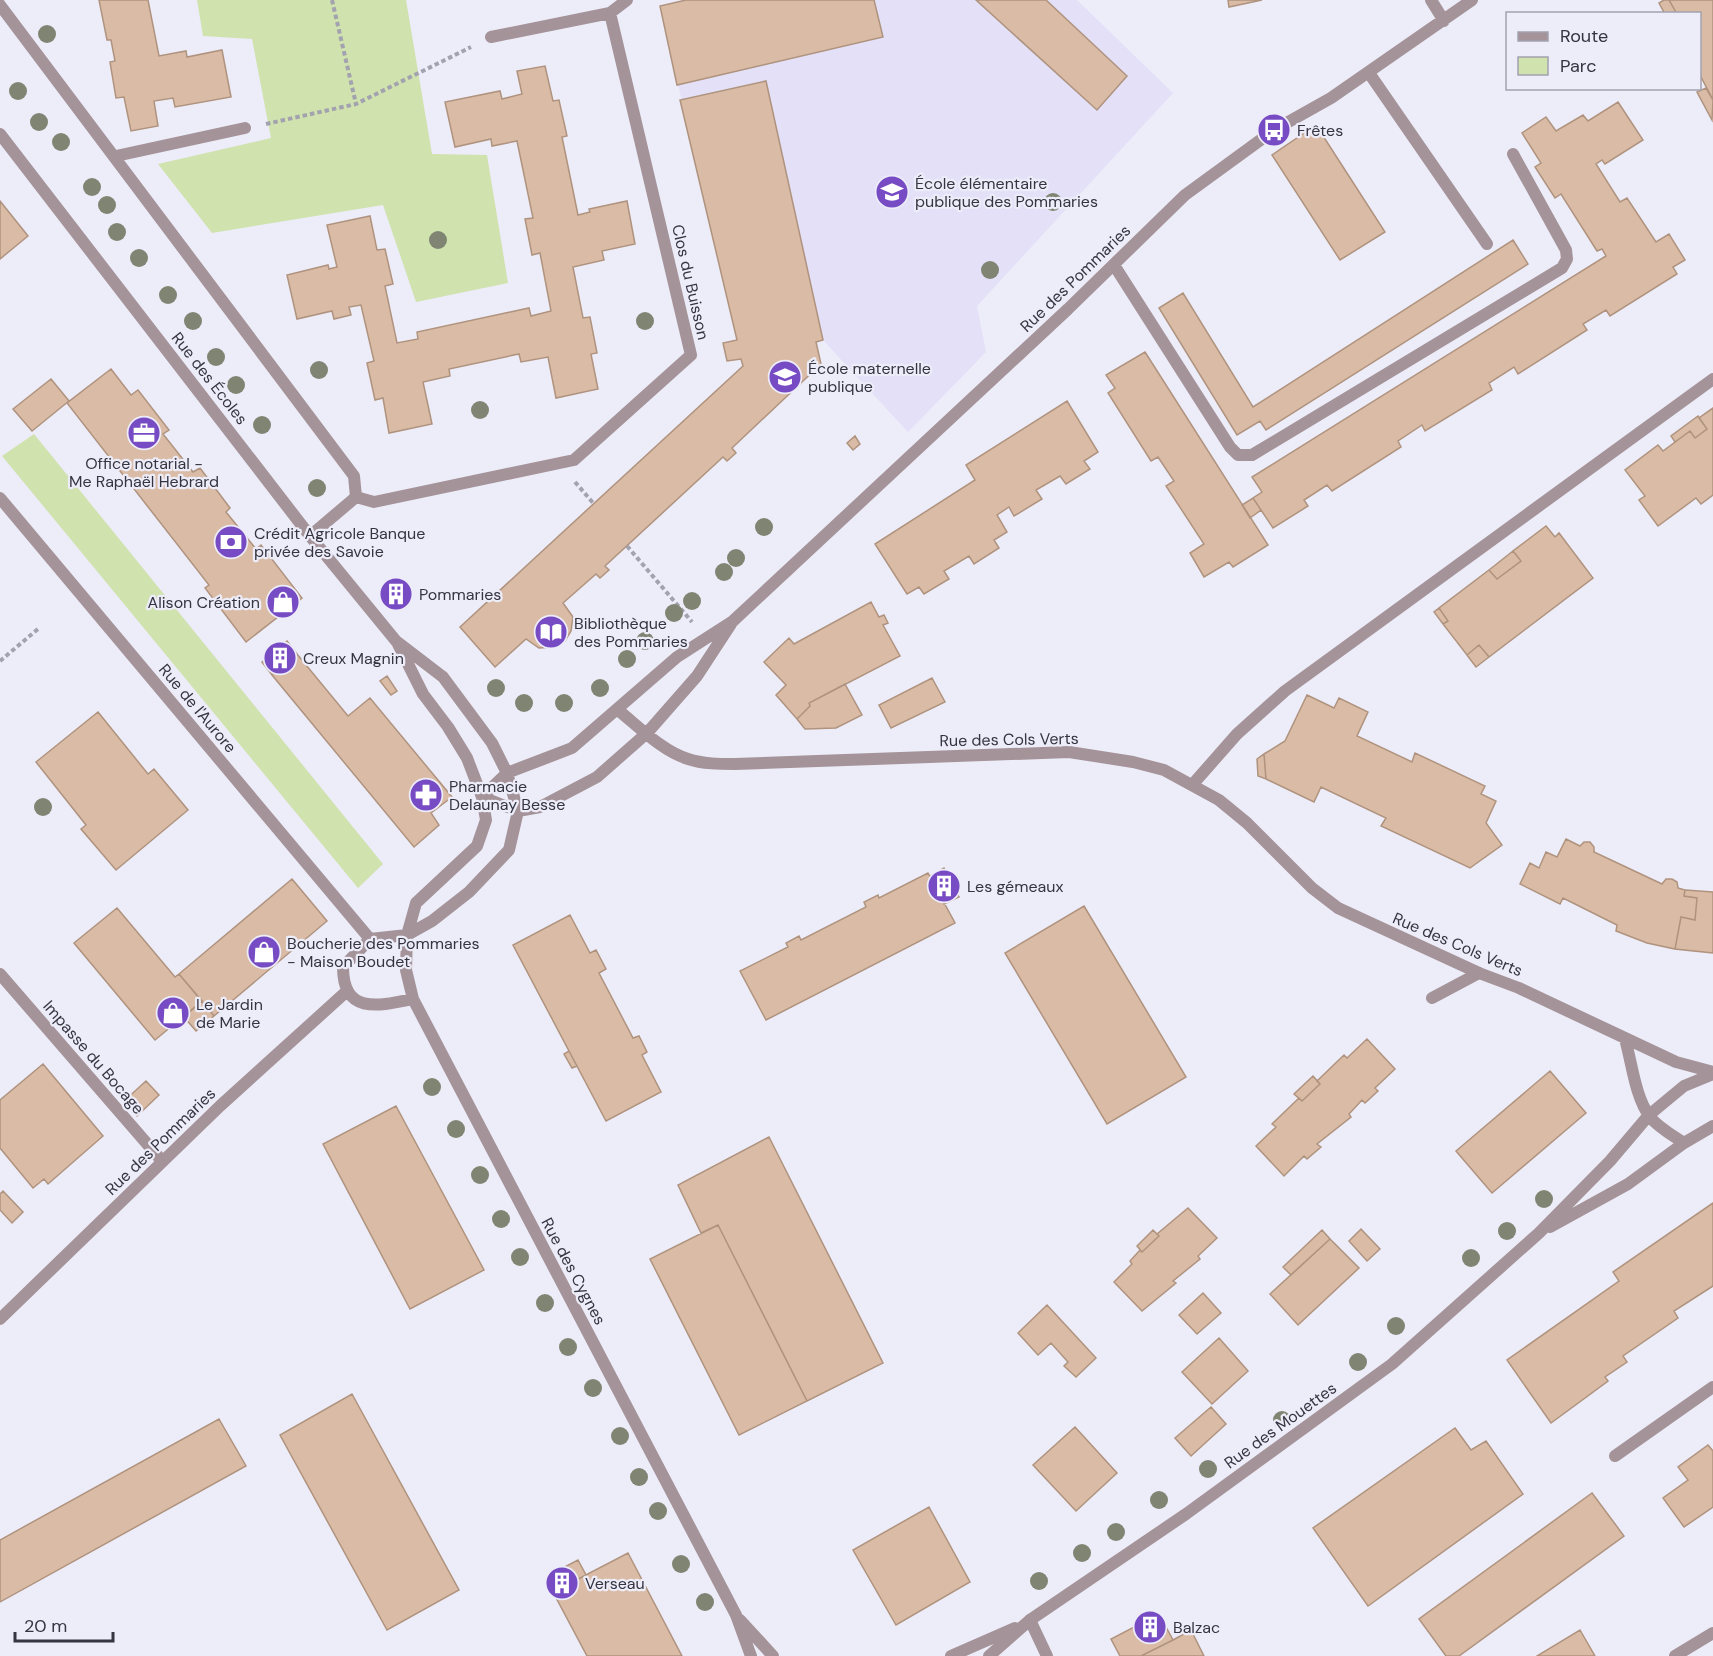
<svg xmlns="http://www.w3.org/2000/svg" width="1713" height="1656" font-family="'DM Sans',sans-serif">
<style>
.built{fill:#e3e0f8}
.green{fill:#d0e2ae}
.building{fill:#dabca6;stroke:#af937e;stroke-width:1.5}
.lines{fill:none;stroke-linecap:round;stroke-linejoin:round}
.path{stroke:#a3a2af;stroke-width:4;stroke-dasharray:4.5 3;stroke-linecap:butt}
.service{stroke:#a49398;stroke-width:12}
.minor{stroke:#a49398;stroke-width:12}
.tree{fill:#7f8572}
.labels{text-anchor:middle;stroke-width:4.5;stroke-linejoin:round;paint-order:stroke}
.poi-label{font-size:16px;fill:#353440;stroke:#edecf9;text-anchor:start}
.street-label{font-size:16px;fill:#353440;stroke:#edecf9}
</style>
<rect width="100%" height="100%" fill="#edecf9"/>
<path class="built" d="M686 0H1077L1173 93 977 306 986 352 908 432 823 340 727 361 723 343 737 340 660 6Z"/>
<path class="green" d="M197 0H406L432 154 487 155 508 283 416 302 383 205 212 233 158 164 271 138 252 39 203 36Z
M34 434 383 864 358 888 2 456Z"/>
<path class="building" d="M99 0H148L159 56 186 51 187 57 222 50 231 97 175 107 173 98 154 101 158 126 131 131 124 97 116 98 110 62 115 61 111 40H107Z
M686 0H874L883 37 677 85 660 6Z
M976 0H1046L1127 76 1097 110Z
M1228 0H1262L1229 7Z
M1664 0H1669L1677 14H1665L1659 3Z
M1669 0H1713V100L1700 75V14H1677Z
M545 66 553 101 559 100 567 136 562 137 578 215 590 212 589 209 627 201 635 244 602 251 604 260 573 267 583 318 590 317 597 353 591 354 598 389 556 398 548 357 521 362 519 354 449 369 450 376 423 382 432 424 389 433 383 398 375 400 367 363 374 361 361 305 349 307 351 315 334 319 332 311 297 319 287 275 328 265 329 269 337 267 327 225 370 216 377 250 385 249 393 284 385 286 397 343 418 339 417 332 529 308 531 316 551 311 540 253 532 255 525 219 533 218 517 141 492 146 491 139 455 147 445 102 500 91 502 99 522 94 517 71Z
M766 81 823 340 816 342 821 364 732 448 736 453 727 461 723 457 605 566 609 570 600 578 596 574 563 603 573 617 571 631 565 641 554 647 539 648 526 639 495 667 460 627 743 366 741 359 727 361 723 343 737 340 680 100Z
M1706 88 1713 100 1712 120 1697 92Z
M1618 102 1643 140 1605 164 1602 160 1596 164 1620 202 1627 198 1656 242 1669 234 1685 260 1673 267 1677 274 1610 316 1606 310 1583 324 1587 330 1518 374 1514 367 1489 383 1492 390 1425 431 1422 425 1398 441 1401 447 1332 491 1327 485 1304 500 1308 506 1273 528 1253 498 1262 492 1252 477 1606 256 1602 249 1597 251 1561 194 1555 198 1535 167 1541 163 1522 133 1546 117 1556 131 1583 115 1588 121Z
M1316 125 1385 232 1340 260 1272 155Z
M0 201 28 236 0 259Z
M1513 240 1528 264 1266 430 1260 421 1237 435 1159 308 1183 293 1253 407Z
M1145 352 1268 545 1233 567 1229 562 1204 577 1190 553 1204 544 1166 486 1174 481 1158 457 1151 461 1108 393 1115 388 1106 375Z
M111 369 131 395 138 390 169 430 163 434 193 472 200 468 230 508 226 512 256 549 261 545 302 598 246 642 205 588 209 585 67 403Z
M51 379 69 401 32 431 13 409Z
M1067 401 1098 452 1084 461 1090 469 1066 484 1060 476 1036 490 1042 499 1014 516 1009 507 997 515 1007 532 994 540 999 548 974 564 969 556 944 571 949 579 924 594 919 587 907 594 875 544 975 480 966 465Z
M1713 408V495L1701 504 1696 498 1658 526 1639 500 1645 496 1625 470 1658 445 1663 451 1690 431 1695 438 1707 429 1699 418Z
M1698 416 1707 429 1695 438 1690 431 1675 442 1671 436Z
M855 436 860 444 853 450 847 443Z
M1253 498 1261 510 1250 518 1242 505Z
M1546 526 1555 537 1559 533 1593 578 1489 657 1479 645 1467 655 1443 624 1448 621 1439 608 1489 570 1497 579 1521 561 1513 551Z
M1513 551 1521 561 1497 579 1489 570Z
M393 583 406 598 399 603 387 589Z
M871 602 879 617 884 615 888 623 883 625 900 656 809 703 810 706 797 719 776 695 786 685 764 662 789 638 794 644Z
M1439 608 1448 621 1443 624 1434 612Z
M287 641 297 654 272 675 262 662Z
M1479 645 1489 657 1476 667 1467 655Z
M297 654 348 716 370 698 452 797 431 813 439 825 414 847 272 675Z
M387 676 397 691 391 695 380 681Z
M932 678 945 702 891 728 879 705Z
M845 684 862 715 836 728 805 729 797 719 810 706 809 703Z
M1307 695 1334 708 1339 698 1368 712 1357 736 1412 762 1415 753 1485 786 1481 794 1496 801 1486 823 1502 845 1470 868 1381 826 1386 818 1321 787 1314 802 1266 779 1264 754 1285 741Z
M98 712 148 774 154 769 188 810 116 870 81 829 86 825 36 762Z
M1264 754 1266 779 1258 776 1257 759Z
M1566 839 1580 846 1584 842H1590L1594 847V852L1662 884 1666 879H1672L1677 882 1678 888 1685 890 1684 896 1697 898 1695 920 1681 917 1675 949 1647 943 1616 931 1617 925 1563 898 1560 904 1520 884 1530 863 1539 868 1546 852 1557 857Z
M944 868 959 897 944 904 930 876Z
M928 873 955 923 766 1020 740 971 788 947 786 943 799 936 801 940 866 907 864 902 878 895 879 898Z
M292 879 327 921 214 1016 179 974Z
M1685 890 1713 892V953L1675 949 1681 917 1695 920 1697 898 1684 896Z
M1084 906 1186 1077 1107 1124 1005 953Z
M117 908 175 977 179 974 202 1001 155 1040 74 943Z
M570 915 590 953 596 950 606 969 599 973 633 1038 639 1036 647 1052 642 1055 661 1092 606 1121 513 945Z
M202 1001 214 1016 196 1031 184 1017Z
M1367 1039 1395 1069 1375 1088 1378 1091 1365 1103 1362 1100 1349 1114 1351 1117 1317 1144 1321 1147 1307 1159 1304 1156 1284 1176 1256 1146 1276 1127 1272 1124 1299 1098 1302 1101 1320 1084 1317 1081 1344 1055 1347 1058Z
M569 1051 577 1066 572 1068 564 1054Z
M43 1064 103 1136 48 1184 44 1179 33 1188 0 1148V1100Z
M1550 1071 1586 1113 1492 1193 1456 1151Z
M1313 1076 1320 1084 1302 1101 1294 1094Z
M146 1081 159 1095 137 1116 124 1101Z
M396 1106 484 1270 410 1309 323 1144Z
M769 1137 883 1363 807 1401 718 1225 701 1233 678 1185Z
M3 1191 23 1212 12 1223 0 1210V1194Z
M1713 1203V1286L1674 1311 1678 1318 1623 1356 1627 1362 1605 1377 1608 1381 1551 1423 1507 1360 1619 1281 1613 1272Z
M1188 1208 1217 1238 1198 1256 1200 1259 1173 1281 1176 1283 1142 1311 1114 1282 1132 1264 1130 1261 1140 1250 1142 1252 1159 1236 1157 1234Z
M718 1225 807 1401 739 1435 650 1259Z
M1361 1229 1380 1249 1367 1261 1349 1241Z
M1153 1230 1159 1236 1142 1252 1137 1246Z
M1322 1230 1330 1239 1291 1275 1283 1267Z
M1330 1239 1359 1268 1298 1325 1270 1294Z
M1203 1293 1221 1313 1197 1334 1179 1315Z
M1047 1305 1096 1358 1076 1377 1064 1366 1068 1362 1051 1343 1038 1355 1018 1333Z
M1219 1338 1248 1371 1212 1404 1182 1372Z
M352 1394 459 1590 387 1630 280 1435Z
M1211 1407 1226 1424 1191 1456 1175 1438Z
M219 1419 246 1466 0 1602V1540Z
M1075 1427 1117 1473 1076 1511 1033 1465Z
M1455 1428 1471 1450 1486 1441 1523 1494 1368 1606 1313 1528Z
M1708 1445 1713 1451V1507L1684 1527 1663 1498 1688 1480 1678 1467Z
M1592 1493 1624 1536 1459 1656H1446L1419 1619Z
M929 1507 970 1582 896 1625 853 1550Z
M628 1553 682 1656H587L553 1592Z
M578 1560 586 1575 557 1591 549 1575Z
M1159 1614 1173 1640 1141 1656H1120L1111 1639Z
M1191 1630 1204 1656H1141L1173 1640Z
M1580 1630 1595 1656H1537Z"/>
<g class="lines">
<path class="path" d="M332 0 356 104
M266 124 356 104 471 47
M575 482 594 504
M627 546 692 622
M0 661 38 629"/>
<path class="service" d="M0 5 354 476 356 497
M1369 73 1487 244
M116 156 245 128
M1193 784 1237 734 1285 691 1713 379
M0 974 162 1161
M1432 998 1479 973
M1615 1456 1713 1387
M1030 1620 1047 1656"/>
<path class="minor" d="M1431 0 1444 21
M610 13 627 0
M0 134 310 536 396 641 443 677 492 743 507 773 518 811 509 850 469 892 432 921 407 935 370 939 343 967C343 1015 379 1006 413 999
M1114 265 1230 447 1238 455H1252L1562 268 1567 259 1566 250 1513 154
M0 498 370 939
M310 536 356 497 374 502 574 460 691 355 610 13 491 37
M398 644 423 694 448 727 467 758 482 797 486 820 477 846 416 903 407 935 406 970 413 999 736 1615 751 1656
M618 710C639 727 662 751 688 759 703 764 720 764 735 764L1069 752 1133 762 1164 770 1219 800 1247 823 1312 888 1338 908 1479 973 1519 988 1676 1062 1713 1072
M482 797 507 773 572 748 677 657 733 621 1068 309 1185 195 1274 130 1331 98 1472 0
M482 797 518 811 540 807 597 777 647 733 697 676 731 624
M1625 1039C1632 1063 1635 1097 1650 1117 1659 1128 1672 1135 1684 1143
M1550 1227 1628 1184 1684 1143 1713 1126
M0 1319 220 1106 347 991
M740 1620 773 1656
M951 1656 1015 1628
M989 1656 1030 1620 1186 1514 1392 1364 1539 1233 1610 1161 1649 1115 1684 1086 1713 1074
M1675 1656 1713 1633"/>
</g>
<g class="tree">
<circle cx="47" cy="34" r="9"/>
<circle cx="18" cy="91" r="9"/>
<circle cx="39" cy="122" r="9"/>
<circle cx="61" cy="142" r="9"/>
<circle cx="92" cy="187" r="9"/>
<circle cx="1053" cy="202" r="9"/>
<circle cx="107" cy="205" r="9"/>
<circle cx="117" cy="232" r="9"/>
<circle cx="438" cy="240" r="9"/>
<circle cx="139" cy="258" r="9"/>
<circle cx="990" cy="270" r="9"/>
<circle cx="168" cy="295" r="9"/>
<circle cx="193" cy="321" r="9"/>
<circle cx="645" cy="321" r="9"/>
<circle cx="216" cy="357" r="9"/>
<circle cx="319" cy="370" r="9"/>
<circle cx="236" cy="385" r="9"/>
<circle cx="480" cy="410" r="9"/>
<circle cx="262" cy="425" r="9"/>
<circle cx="317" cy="488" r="9"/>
<circle cx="764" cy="527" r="9"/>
<circle cx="736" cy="558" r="9"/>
<circle cx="724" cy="572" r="9"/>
<circle cx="692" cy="601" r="9"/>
<circle cx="674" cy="613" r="9"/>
<circle cx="645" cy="641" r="9"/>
<circle cx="627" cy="659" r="9"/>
<circle cx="496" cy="688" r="9"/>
<circle cx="600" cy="688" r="9"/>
<circle cx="524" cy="703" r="9"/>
<circle cx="564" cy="703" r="9"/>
<circle cx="43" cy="807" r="9"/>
<circle cx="432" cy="1087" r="9"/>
<circle cx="456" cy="1129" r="9"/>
<circle cx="480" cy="1175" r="9"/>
<circle cx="1544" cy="1199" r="9"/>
<circle cx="501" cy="1219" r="9"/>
<circle cx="1507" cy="1231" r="9"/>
<circle cx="520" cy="1257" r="9"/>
<circle cx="1471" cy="1258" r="9"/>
<circle cx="545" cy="1303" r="9"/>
<circle cx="1396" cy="1326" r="9"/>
<circle cx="568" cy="1347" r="9"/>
<circle cx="1358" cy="1362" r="9"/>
<circle cx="593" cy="1388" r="9"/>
<circle cx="1282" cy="1420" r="9"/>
<circle cx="620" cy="1436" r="9"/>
<circle cx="1208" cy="1469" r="9"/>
<circle cx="639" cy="1477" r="9"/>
<circle cx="1159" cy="1500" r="9"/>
<circle cx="658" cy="1511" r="9"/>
<circle cx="1116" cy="1532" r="9"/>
<circle cx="1082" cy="1553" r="9"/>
<circle cx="681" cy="1564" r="9"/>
<circle cx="1039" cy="1581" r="9"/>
<circle cx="705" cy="1602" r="9"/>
</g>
<defs>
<symbol id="bus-disc" viewBox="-11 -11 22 22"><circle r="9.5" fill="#774bc3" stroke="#edecf9"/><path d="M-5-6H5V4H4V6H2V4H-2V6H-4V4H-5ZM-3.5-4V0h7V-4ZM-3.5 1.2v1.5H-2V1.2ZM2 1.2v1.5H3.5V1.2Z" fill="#fff"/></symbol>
<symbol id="school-disc" viewBox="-11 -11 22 22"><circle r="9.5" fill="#774bc3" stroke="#edecf9"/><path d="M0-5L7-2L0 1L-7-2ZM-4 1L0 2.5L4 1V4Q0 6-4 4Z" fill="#fff"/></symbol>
<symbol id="office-disc" viewBox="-11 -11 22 22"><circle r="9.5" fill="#774bc3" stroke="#edecf9"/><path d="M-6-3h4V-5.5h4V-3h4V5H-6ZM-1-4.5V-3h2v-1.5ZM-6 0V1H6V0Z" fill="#fff"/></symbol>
<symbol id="bank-disc" viewBox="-11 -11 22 22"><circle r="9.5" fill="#774bc3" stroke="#edecf9"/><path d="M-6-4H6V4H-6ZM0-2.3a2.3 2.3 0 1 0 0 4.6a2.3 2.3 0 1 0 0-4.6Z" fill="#fff"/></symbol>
<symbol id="building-disc" viewBox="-11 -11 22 22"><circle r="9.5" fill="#774bc3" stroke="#edecf9"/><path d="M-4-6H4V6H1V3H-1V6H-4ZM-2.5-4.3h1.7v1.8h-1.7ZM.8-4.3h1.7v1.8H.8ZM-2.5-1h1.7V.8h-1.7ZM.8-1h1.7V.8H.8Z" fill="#fff"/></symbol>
<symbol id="shop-disc" viewBox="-11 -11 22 22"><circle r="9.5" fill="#774bc3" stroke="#edecf9"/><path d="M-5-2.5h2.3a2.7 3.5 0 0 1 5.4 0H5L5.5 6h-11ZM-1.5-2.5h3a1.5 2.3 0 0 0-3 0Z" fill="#fff"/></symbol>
<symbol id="library-disc" viewBox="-11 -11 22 22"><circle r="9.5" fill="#774bc3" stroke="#edecf9"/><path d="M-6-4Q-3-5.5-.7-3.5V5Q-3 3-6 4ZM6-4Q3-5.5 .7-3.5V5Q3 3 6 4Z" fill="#fff"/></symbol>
<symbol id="pharmacy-disc" viewBox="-11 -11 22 22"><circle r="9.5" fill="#774bc3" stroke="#edecf9"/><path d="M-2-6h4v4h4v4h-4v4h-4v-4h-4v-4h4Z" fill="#fff"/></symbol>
</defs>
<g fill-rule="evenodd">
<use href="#bus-disc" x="1255" y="111" width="38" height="38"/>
<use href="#school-disc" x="873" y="173" width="38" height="38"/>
<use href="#school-disc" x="766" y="358" width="38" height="38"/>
<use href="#office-disc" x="125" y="414" width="38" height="38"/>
<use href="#bank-disc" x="212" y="523" width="38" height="38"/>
<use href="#building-disc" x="377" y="575" width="38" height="38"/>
<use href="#shop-disc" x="264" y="583" width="38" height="38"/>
<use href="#library-disc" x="532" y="613" width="38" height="38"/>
<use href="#building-disc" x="261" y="639" width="38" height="38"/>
<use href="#pharmacy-disc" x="407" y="776" width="38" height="38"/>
<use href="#building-disc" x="925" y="867" width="38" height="38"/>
<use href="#shop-disc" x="245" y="933" width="38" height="38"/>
<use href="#shop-disc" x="154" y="994" width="38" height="38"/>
<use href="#building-disc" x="543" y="1564" width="38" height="38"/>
<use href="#building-disc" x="1131" y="1608" width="38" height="38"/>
</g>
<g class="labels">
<g class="poi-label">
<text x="1297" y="136">Frêtes</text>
<text x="915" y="189">École élémentaire<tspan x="915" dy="18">publique des Pommaries</tspan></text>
<text x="808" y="374">École maternelle<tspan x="808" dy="18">publique</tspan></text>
<text x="144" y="469" text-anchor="middle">Office notarial -<tspan x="144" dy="18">Me Raphaël Hebrard</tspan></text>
<text x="254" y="539">Crédit Agricole Banque<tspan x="254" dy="18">privée des Savoie</tspan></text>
<text x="419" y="600">Pommaries</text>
<text x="260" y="608" text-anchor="end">Alison Création</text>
<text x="574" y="629">Bibliothèque<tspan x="574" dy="18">des Pommaries</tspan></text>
<text x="303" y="664">Creux Magnin</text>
<text x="449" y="792">Pharmacie<tspan x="449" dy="18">Delaunay Besse</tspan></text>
<text x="967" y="892">Les gémeaux</text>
<text x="287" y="949">Boucherie des Pommaries<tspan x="287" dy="18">- Maison Boudet</tspan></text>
<text x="196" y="1010">Le Jardin<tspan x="196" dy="18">de Marie</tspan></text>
<text x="585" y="1589">Verseau</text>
<text x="1173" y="1633">Balzac</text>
</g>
<g class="street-label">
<text transform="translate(1075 278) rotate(-44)" y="6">Rue des Pommaries</text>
<text transform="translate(691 282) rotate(77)" y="6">Clos du Buisson</text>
<text transform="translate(210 378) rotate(52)" y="6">Rue des Écoles</text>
<text transform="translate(198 708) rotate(50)" y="6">Rue de l'Aurore</text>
<text transform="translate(1009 739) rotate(-1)" y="6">Rue des Cols Verts</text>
<text transform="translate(1458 944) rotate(23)" y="6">Rue des Cols Verts</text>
<text transform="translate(94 1057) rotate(49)" y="6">Impasse du Bocage</text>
<text transform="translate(160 1141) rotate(-44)" y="6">Rue des Pommaries</text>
<text transform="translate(574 1271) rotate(62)" y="6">Rue des Cygnes</text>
<text transform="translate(1280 1425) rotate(-36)" y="6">Rue des Mouettes</text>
</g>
</g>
<rect x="1506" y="12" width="195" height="78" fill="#edecf9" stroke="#a3a2af" stroke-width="1.5"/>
<rect x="1518" y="32" width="30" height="9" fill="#a49398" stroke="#a3a2af" stroke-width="1.5"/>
<text x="1560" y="42" font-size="18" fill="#353440">Route</text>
<rect x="1518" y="57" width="30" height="18" fill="#d0e2ae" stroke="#a3a2af" stroke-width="1.5"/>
<text x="1560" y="72" font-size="18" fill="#353440">Parc</text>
<path d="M15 1632v9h98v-9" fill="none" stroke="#353440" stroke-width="3"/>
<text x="24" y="1632" font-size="18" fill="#353440" stroke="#edecf9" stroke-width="4.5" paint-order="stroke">20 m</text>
</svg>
